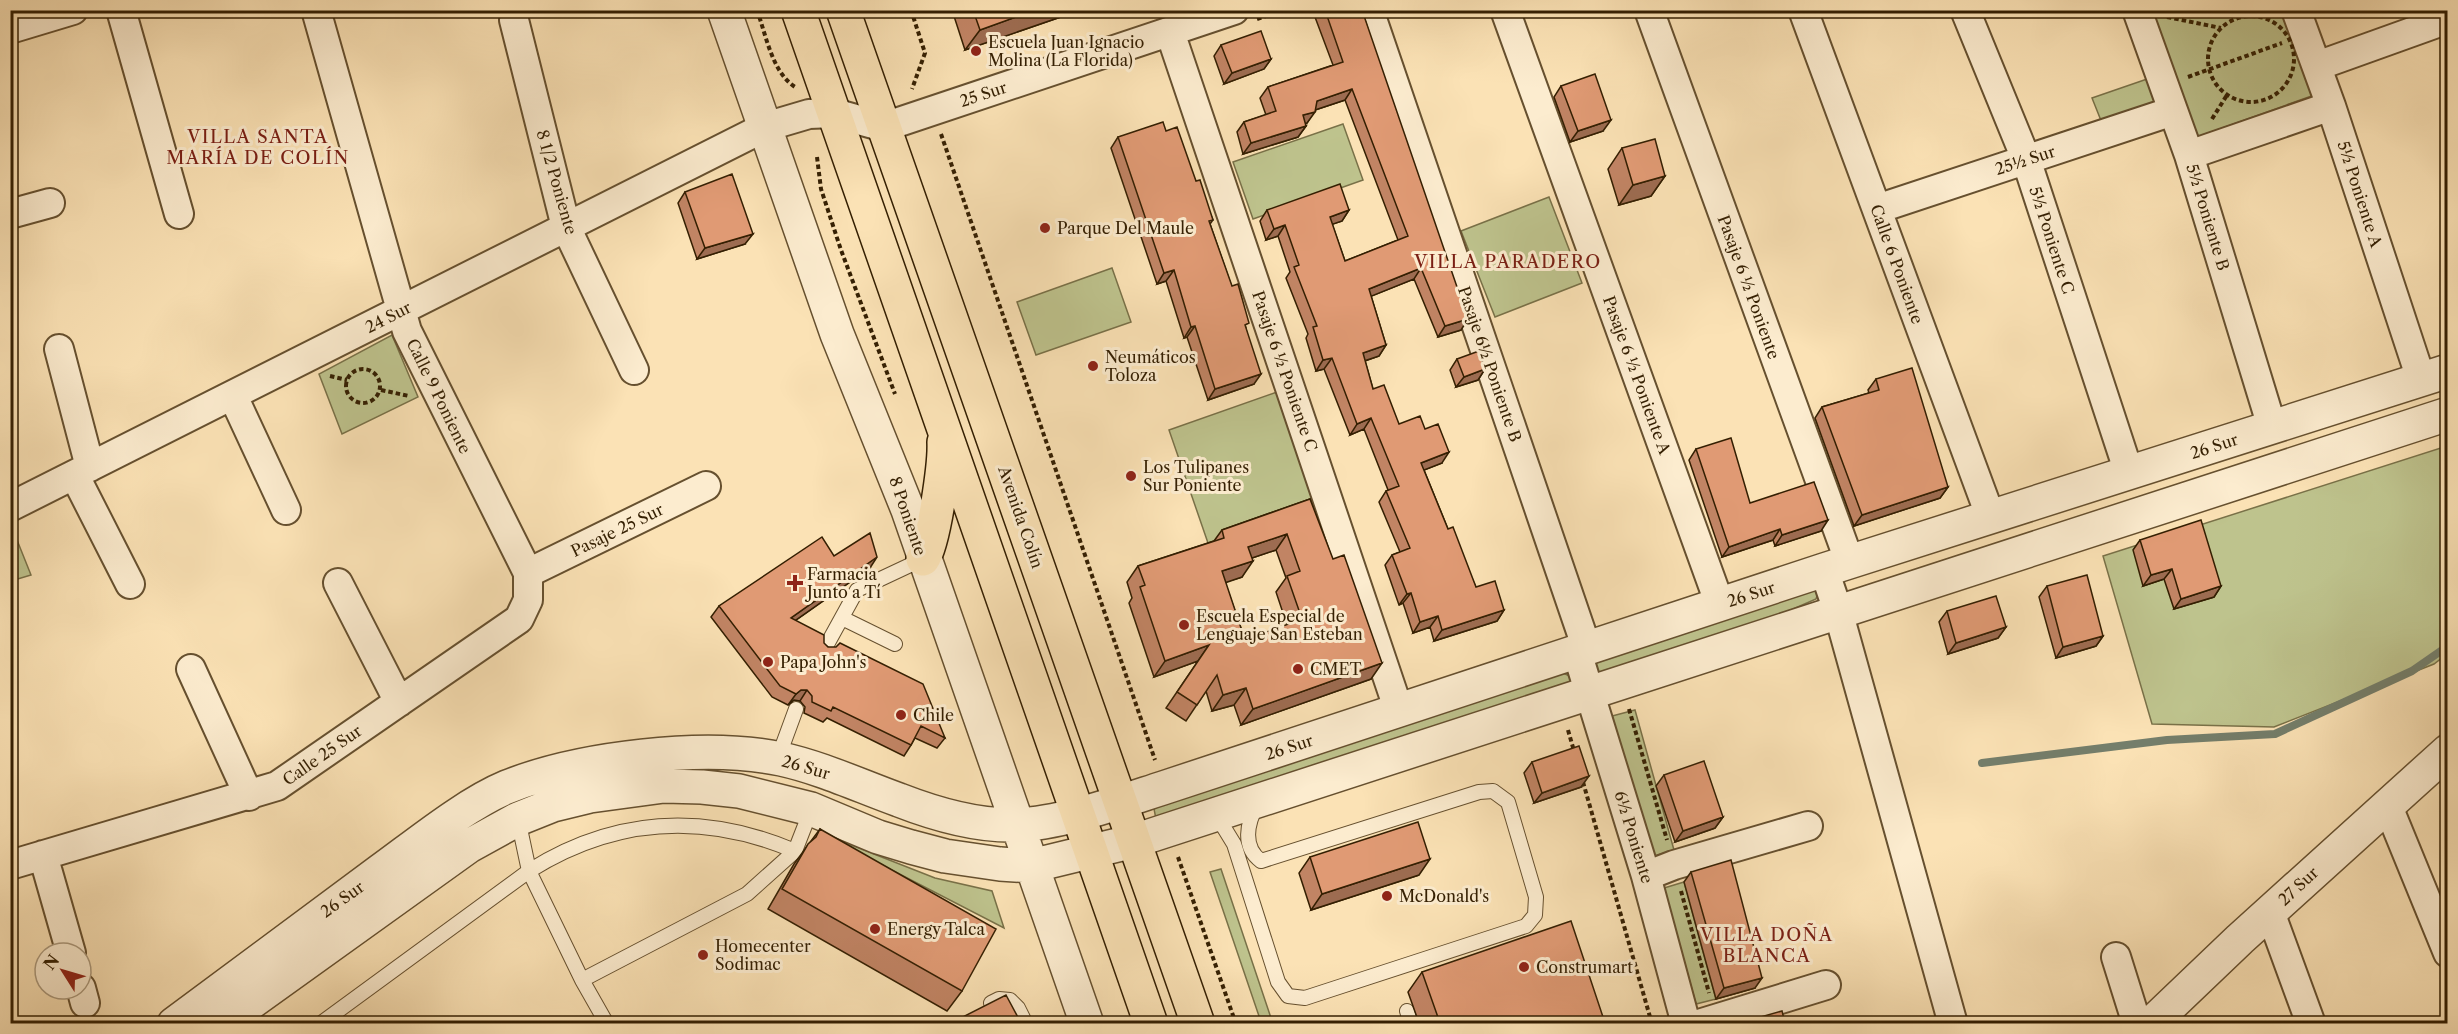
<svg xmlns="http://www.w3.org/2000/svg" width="2458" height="1034" font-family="'Libre Caslon Text',serif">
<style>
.green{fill:#bec38d;stroke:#797148;stroke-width:1.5}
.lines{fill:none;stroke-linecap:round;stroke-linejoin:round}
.stream{stroke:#747e6b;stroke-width:8}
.service-casing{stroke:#66502f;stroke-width:16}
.minor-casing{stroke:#66502f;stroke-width:32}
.tertiary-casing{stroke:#66502f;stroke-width:36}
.primary-casing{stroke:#341f02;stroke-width:36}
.path{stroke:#341f02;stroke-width:4;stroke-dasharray:4.5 3;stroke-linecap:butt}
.service{stroke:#fceccf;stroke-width:14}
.minor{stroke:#fceccf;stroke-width:28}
.tertiary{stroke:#fceccf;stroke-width:33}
.primary{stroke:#fbe2b5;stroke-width:33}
.wall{fill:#c18464;stroke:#341f02;stroke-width:1.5;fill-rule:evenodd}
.shaded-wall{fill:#9d6c51;stroke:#341f02;stroke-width:1.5}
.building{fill:#e09a74;stroke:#341f02;stroke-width:1.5;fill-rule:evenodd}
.poi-dot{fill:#8f2418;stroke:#fceccf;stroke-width:2}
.labels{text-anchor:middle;stroke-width:6;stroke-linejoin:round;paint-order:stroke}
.poi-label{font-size:16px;fill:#341f02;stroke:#fceccf;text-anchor:start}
.street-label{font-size:16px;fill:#341f02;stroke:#fceccf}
.neighbourhood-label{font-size:18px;letter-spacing:1.5px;fill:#7a1f14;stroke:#fceccf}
</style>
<rect width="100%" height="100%" fill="#fbe2b5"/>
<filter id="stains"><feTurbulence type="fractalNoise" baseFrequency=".00333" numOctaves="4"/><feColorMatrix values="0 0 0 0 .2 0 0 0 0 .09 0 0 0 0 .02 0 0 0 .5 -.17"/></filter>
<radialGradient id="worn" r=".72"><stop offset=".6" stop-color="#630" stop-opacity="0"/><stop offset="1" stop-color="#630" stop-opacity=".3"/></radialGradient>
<path class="green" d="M2174 10 2285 11 2320 93 2197 137 2154 17Z
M2150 78 2157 106 2102 123 2092 98Z
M1343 124 1363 180 1253 219 1233 162Z
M1549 197 1582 283 1495 317 1461 231Z
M1112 268 1131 322 1036 355 1017 302Z
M392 335 418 397 342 434 319 374Z
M1277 392 1316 505 1208 543 1169 430Z
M2447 446V654L2434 664 2274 727 2152 724 2103 556Z
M11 525 31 575 11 581H10Z
M1820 587 1816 599 1738 633 1601 678 1590 669 1593 656Z
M1563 673 1572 677 1569 689 1156 819 1154 809 1172 799Z
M1635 710 1674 850 1651 857 1612 716Z
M818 832 935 878 992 891 1004 928Z
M1221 869 1271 1018 1261 1022 1210 872Z
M1684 882 1716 999 1696 1004 1664 888Z"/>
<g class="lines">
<path class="stream" d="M1982 763 2167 740 2275 734 2412 671 2448 646"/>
<defs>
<path id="service" d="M842 618 895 644
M824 650 857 590 923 559
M778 758 796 709
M1211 817 1223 826 1234 844 1278 982 1288 996 1305 998 1526 926 1535 915 1536 897 1508 802 1493 791 1479 792 1261 861C1242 847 1247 823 1257 805
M518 819 529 871 582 980 607 1024
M582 980 747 894 795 851 811 810
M991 1003 999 999 1010 1000 1018 1008 1026 1024
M1407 1011 1411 1024
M320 1024 529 871C615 817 703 812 795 851"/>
<path id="minor" d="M121 10 179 214
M1369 10 1587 649
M1505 10 1720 605
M1649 10 1850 563
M1803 10 1991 518
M1965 10 2026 159 2129 473
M2137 10 2189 155 2272 427
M2296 10 2331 106 2421 379
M514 20 566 227 634 370
M10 29 73 10
M1170 32 1399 711
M2317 66 2448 19
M2189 155 2331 106
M1877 209 2173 111
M10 214 50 203
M59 349 90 467
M233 396 286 510
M75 476 130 584
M10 507 765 127 809 114 834 113 884 127 1234 10
M1824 570 1838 611 1953 1024
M528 573 706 486
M338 583 399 702
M1577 652 1646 876 1686 1024
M191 669 249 796
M2387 804 2448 953
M43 855 71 953
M10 865 277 786 519 619 528 600V573L407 331 316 10
M1646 876 1674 865 1808 826
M2270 912 2311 1024
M2116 957 2137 1024
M81 988 85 1003
M1699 1024 1826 985"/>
<path id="tertiary" d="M724 10 837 334 908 510 1087 1024
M174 1024C242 973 311 922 380 871 416 845 466 804 507 787 579 758 704 743 781 759 822 768 860 786 899 800 935 814 976 826 1015 825 1060 824 1120 802 1163 788L1824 570 2448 371
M221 1024 469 846 518 819 553 805 590 796 664 786 702 787 739 791 811 809 878 837 911 847 945 856 1000 864 1031 866 1134 841 2448 414
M2151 1024 2240 939 2448 751"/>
<path id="primary" d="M798 10 1151 1024
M843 10 1198 1024
M923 559C934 543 945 463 944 442"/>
</defs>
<use href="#service" class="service-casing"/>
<use href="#minor" class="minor-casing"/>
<use href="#tertiary" class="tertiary-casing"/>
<use href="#primary" class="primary-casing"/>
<path class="path" d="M757 10C766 35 772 72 795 87
M911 10 925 53 912 89
M2208 59a43 43 0 1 1 86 0a43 43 0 1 1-86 0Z
M2167 17 2221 28
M1257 19 1283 10
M2188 77 2282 43
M2212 119 2227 95
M941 134 1155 760
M817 157 821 189 841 250 895 394
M346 386a17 17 0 1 1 34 0a17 17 0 1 1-34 0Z
M330 376 347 380
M381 390 409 396
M1629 709 1667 840
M1568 730 1574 751
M1583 782 1652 1024
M1178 857 1236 1024
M1681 891 1709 993"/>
<use href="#service" class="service"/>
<use href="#minor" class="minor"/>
<use href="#tertiary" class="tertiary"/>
<use href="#primary" class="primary"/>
</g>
<path class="wall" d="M952 10H1081L965 50Z
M1320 10H1362L1461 330 1438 337 1414 279 1371 296 1386 345 1379 356 1365 361 1373 389 1399 424 1425 429 1442 463 1424 470 1448 529 1476 587 1504 610 1497 621 1434 641 1430 627 1413 633 1403 603 1399 605 1385 565 1392 555 1400 552 1379 502 1386 491 1388 490 1364 429 1350 435 1324 369 1316 371 1306 338 1308 334 1286 278 1290 272 1278 236 1266 240 1260 221 1267 210H1349L1342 221 1332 224 1345 261 1398 240 1345 100 1315 110 1307 123H1305L1306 126 1298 137 1243 154 1237 132 1244 122 1266 115 1260 98 1268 87 1333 65 1315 17Z
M1221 45 1271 59 1264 69 1224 84 1214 56Z
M1561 86 1603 131 1570 142 1554 97Z
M1166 131 1196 181 1213 220 1210 224 1246 328 1254 384 1208 400 1187 337 1184 338 1166 281 1157 284 1111 148 1118 137Z
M1622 148 1665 176 1651 196 1619 205 1608 169Z
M685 192 745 244 697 259 678 203Z
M1457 359 1485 369 1478 380 1456 387 1450 370Z
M1876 379 1948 487 1940 498 1854 526 1815 418 1822 407 1869 393 1868 390Z
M1696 449 1750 503 1821 531 1775 546 1773 540 1722 557 1689 460Z
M1310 499 1371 679 1241 725 1234 705 1212 711 1206 691 1186 721 1166 708 1198 661 1154 677 1129 603 1132 598 1127 582 1138 566 1214 541 1222 530ZM1276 550 1286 578 1276 592 1287 625 1245 640 1225 582 1242 577 1252 558Z
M2140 540 2221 586 2214 597 2174 609 2164 579 2143 586 2133 550Z
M834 556 870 568 795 621 828 647 945 738 937 748 915 738 911 745 904 756 827 718 823 722 804 713 805 707 800 701 794 700 788 705 772 697 711 617 719 606Z
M2047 586 2103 636 2096 646 2056 658 2039 597Z
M1947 611 2006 627 1998 638 1948 654 1939 622Z
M1532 762 1581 787 1534 803 1524 773Z
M1664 775 1723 817 1715 828 1675 842 1656 786Z
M820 829 962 991 947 1011 768 909 794 864Z
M1310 857 1419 875 1311 910 1299 873Z
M1691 872 1755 988 1716 999 1684 882Z
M1422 972 1605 1023H1419L1408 992Z"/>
<path class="shaded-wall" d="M1035 10H1081L965 50 980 30Z
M1271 59 1264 69 1224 84 1232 73Z
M1352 89 1345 100 1309 112 1317 101Z
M1315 112 1307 123 1295 126 1303 115Z
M1611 120 1603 131 1570 142 1578 131Z
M1306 126 1298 137 1243 154 1251 143Z
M1665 176 1651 196 1619 205 1633 185Z
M1349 210 1342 221 1322 228 1330 217Z
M1285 225 1278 236 1266 240 1274 229Z
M753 234 745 244 697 259 705 248Z
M1421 268 1414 279 1362 300 1369 289Z
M1174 270 1166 281 1157 284 1164 273Z
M1468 319 1461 330 1438 337 1445 326Z
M1195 326 1187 337 1184 338 1191 327Z
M1386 345 1379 356 1355 364 1363 353Z
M1332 358 1324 369 1316 371 1323 360Z
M1485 369 1478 380 1456 387 1464 377Z
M1261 374 1254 384 1208 400 1215 389Z
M1371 418 1364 429 1350 435 1357 424Z
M1449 452 1442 463 1414 474 1421 463Z
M1948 487 1940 498 1854 526 1862 515Z
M1828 520 1821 531 1775 546 1782 535Z
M1780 529 1773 540 1722 557 1729 547Z
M1287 534 1276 550 1237 563 1248 547Z
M877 557 870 568 783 629 791 618Z
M1253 561 1242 577 1210 588 1222 571Z
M2172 569 2164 579 2143 586 2151 575Z
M2221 586 2214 597 2174 609 2181 599Z
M1411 593 1403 603 1399 605 1407 594Z
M1504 610 1497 621 1434 641 1442 630Z
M1438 616 1430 627 1413 633 1420 622Z
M2006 627 1998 638 1948 654 1956 643Z
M2103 636 2096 646 2056 658 2063 647Z
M1209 645 1198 661 1154 677 1165 661Z
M1382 663 1371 679 1241 725 1253 709Z
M1246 688 1234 705 1212 711 1223 695Z
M801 690H807L800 701 794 700 788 705 796 694Z
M1589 776 1581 787 1534 803 1542 793Z
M1723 817 1715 828 1675 842 1683 831Z
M1430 859 1419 875 1311 910 1322 894Z
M1762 978 1755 988 1716 999 1724 988Z"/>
<path class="building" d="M973 10H1035L980 30Z
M1325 10H1362L1468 319 1445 326 1421 268 1369 289 1386 345 1363 353 1373 389 1384 385 1399 424 1420 416 1425 429 1438 424 1449 452 1421 463 1448 529 1453 527 1476 587 1495 581 1504 610 1442 630 1438 616 1420 622 1411 593 1407 594 1392 555 1410 548 1386 491 1399 486 1371 418 1357 424 1332 358 1323 360 1313 327 1317 326 1294 267 1299 265 1285 225 1274 229 1267 210 1340 184 1349 210 1330 217 1345 261 1408 236 1352 89 1317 101 1315 112 1303 115 1306 126 1251 143 1244 122 1276 111 1268 87 1343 62Z
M1261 31 1271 59 1232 73 1221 45Z
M1595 74 1611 120 1578 131 1561 86Z
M1163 122 1166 131 1177 127 1196 181 1200 180 1213 220 1209 221 1232 286 1238 284 1249 323 1245 325 1261 374 1215 389 1195 326 1191 327 1174 270 1164 273 1118 137Z
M1655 139 1665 176 1633 185 1622 148Z
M732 174 753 234 705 248 685 192Z
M1479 351 1485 369 1464 377 1457 359Z
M1912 368 1948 487 1862 515 1822 407 1879 390 1876 379Z
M1731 438 1750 503 1814 482 1828 520 1782 535 1780 529 1729 547 1696 449Z
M1310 499 1333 559 1344 555 1382 663 1253 709 1246 688 1223 695 1217 675 1197 705 1177 692 1209 645 1165 661 1140 587 1145 585 1138 566 1224 538 1222 530ZM1287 534 1300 571 1287 576 1302 619 1245 640 1222 571 1253 561 1248 547Z
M2201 520 2221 586 2181 599 2172 569 2151 575 2140 540Z
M870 533 877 557 791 618 824 635V643L828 647H836L840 643 923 684 945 738 921 726 911 745 833 707 831 711 812 702V696L807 690H801L796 694 780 686 719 606 822 537 834 556Z
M2087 575 2103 636 2063 647 2047 586Z
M1996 596 2006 627 1956 643 1947 611Z
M1579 746 1589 776 1542 793 1532 762Z
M1704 761 1723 817 1683 831 1664 775Z
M1418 822 1430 859 1322 894 1310 857Z
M820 829 996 929 962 991 782 889 808 844 816 837Z
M1731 860 1762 978 1724 988 1691 872Z
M1571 921 1605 1023H1440L1422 972Z
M1006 995 1021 1023H951Z
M1782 1011 1785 1023H1743V1022Z"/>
<g class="poi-dot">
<circle cx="976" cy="51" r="6"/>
<circle cx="1045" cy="228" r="6"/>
<circle cx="1093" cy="366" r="6"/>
<circle cx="1131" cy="476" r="6"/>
<path d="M792 574h6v6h6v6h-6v6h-6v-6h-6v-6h6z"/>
<circle cx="1184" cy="625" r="6"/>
<circle cx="768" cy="662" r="6"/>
<circle cx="1298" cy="669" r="6"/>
<circle cx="901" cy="715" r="6"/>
<circle cx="1387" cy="896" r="6"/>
<circle cx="875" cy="929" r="6"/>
<circle cx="703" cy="955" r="6"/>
<circle cx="1524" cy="967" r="6"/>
</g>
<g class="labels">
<g class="poi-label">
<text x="988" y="48">Escuela Juan Ignacio<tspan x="988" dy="18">Molina (La Florida)</tspan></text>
<text x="1057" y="234">Parque Del Maule</text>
<text x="1105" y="363">Neumáticos<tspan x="1105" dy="18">Toloza</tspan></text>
<text x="1143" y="473">Los Tulipanes<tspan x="1143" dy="18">Sur Poniente</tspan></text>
<text x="807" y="580">Farmacia<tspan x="807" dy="18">Junto a Tí</tspan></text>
<text x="1196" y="622">Escuela Especial de<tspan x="1196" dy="18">Lenguaje San Esteban</tspan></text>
<text x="780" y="668">Papa John's</text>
<text x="1310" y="675">CMET</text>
<text x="913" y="721">Chile</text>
<text x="1399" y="902">McDonald's</text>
<text x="887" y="935">Energy Talca</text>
<text x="715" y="952">Homecenter<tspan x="715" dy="18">Sodimac</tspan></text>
<text x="1536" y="973">Construmart</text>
</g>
<g class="street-label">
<text transform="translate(983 94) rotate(-18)" y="6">25 Sur</text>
<text transform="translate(2025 160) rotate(-18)" y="6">25½ Sur</text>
<text transform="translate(557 182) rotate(74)" y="6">8 1/2 Poniente</text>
<text transform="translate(2360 194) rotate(72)" y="6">5½ Poniente A</text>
<text transform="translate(2208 217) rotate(73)" y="6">5½ Poniente B</text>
<text transform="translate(2052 240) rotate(72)" y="6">5½ Poniente C</text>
<text transform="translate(1897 264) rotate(70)" y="6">Calle 6 Poniente</text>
<text transform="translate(1749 287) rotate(70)" y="6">Pasaje 6 ½ Poniente</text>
<text transform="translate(388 317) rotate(-27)" y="6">24 Sur</text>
<text transform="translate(1490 364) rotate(71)" y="6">Pasaje 6½ Poniente B</text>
<text transform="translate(1285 371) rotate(71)" y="6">Pasaje 6 ½ Poniente C</text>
<text transform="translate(1637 375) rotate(70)" y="6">Pasaje 6 ½ Poniente A</text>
<text transform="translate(439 396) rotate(64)" y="6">Calle 9 Poniente</text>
<text transform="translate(2214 446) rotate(-18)" y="6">26 Sur</text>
<text transform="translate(908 516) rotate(71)" y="6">8 Poniente</text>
<text transform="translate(1021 517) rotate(71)" y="6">Avenida Colín</text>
<text transform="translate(617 530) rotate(-26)" y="6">Pasaje 25 Sur</text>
<text transform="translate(1751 594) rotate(-18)" y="6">26 Sur</text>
<text transform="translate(1289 747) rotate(-18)" y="6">26 Sur</text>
<text transform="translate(322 755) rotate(-35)" y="6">Calle 25 Sur</text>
<text transform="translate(806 767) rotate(16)" y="6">26 Sur</text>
<text transform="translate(1634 837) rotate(73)" y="6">6½ Poniente</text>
<text transform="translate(2298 886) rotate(-43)" y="6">27 Sur</text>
<text transform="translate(342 899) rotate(-36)" y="6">26 Sur</text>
</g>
<g class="neighbourhood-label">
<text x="258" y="143">VILLA SANTA<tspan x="258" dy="21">MARÍA DE COLÍN</tspan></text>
<text x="1508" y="268">VILLA PARADERO</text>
<text x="1767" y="941">VILLA DOÑA<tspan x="1767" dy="21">BLANCA</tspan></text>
</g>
</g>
<rect width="2458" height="1034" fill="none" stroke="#fbe2b5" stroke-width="36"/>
<rect x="12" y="12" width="2434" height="1010" fill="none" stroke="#341f02" stroke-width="3"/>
<rect x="18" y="18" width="2422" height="998" fill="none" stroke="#341f02" stroke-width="1.5"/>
<g transform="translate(63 971) rotate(307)"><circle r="28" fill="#fceccf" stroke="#ac9a7d" stroke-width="1.5"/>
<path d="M0-4.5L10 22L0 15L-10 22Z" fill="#8f2418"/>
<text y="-9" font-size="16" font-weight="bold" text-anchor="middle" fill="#341f02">N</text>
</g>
<rect width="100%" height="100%" filter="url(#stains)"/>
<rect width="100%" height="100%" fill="url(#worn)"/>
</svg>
